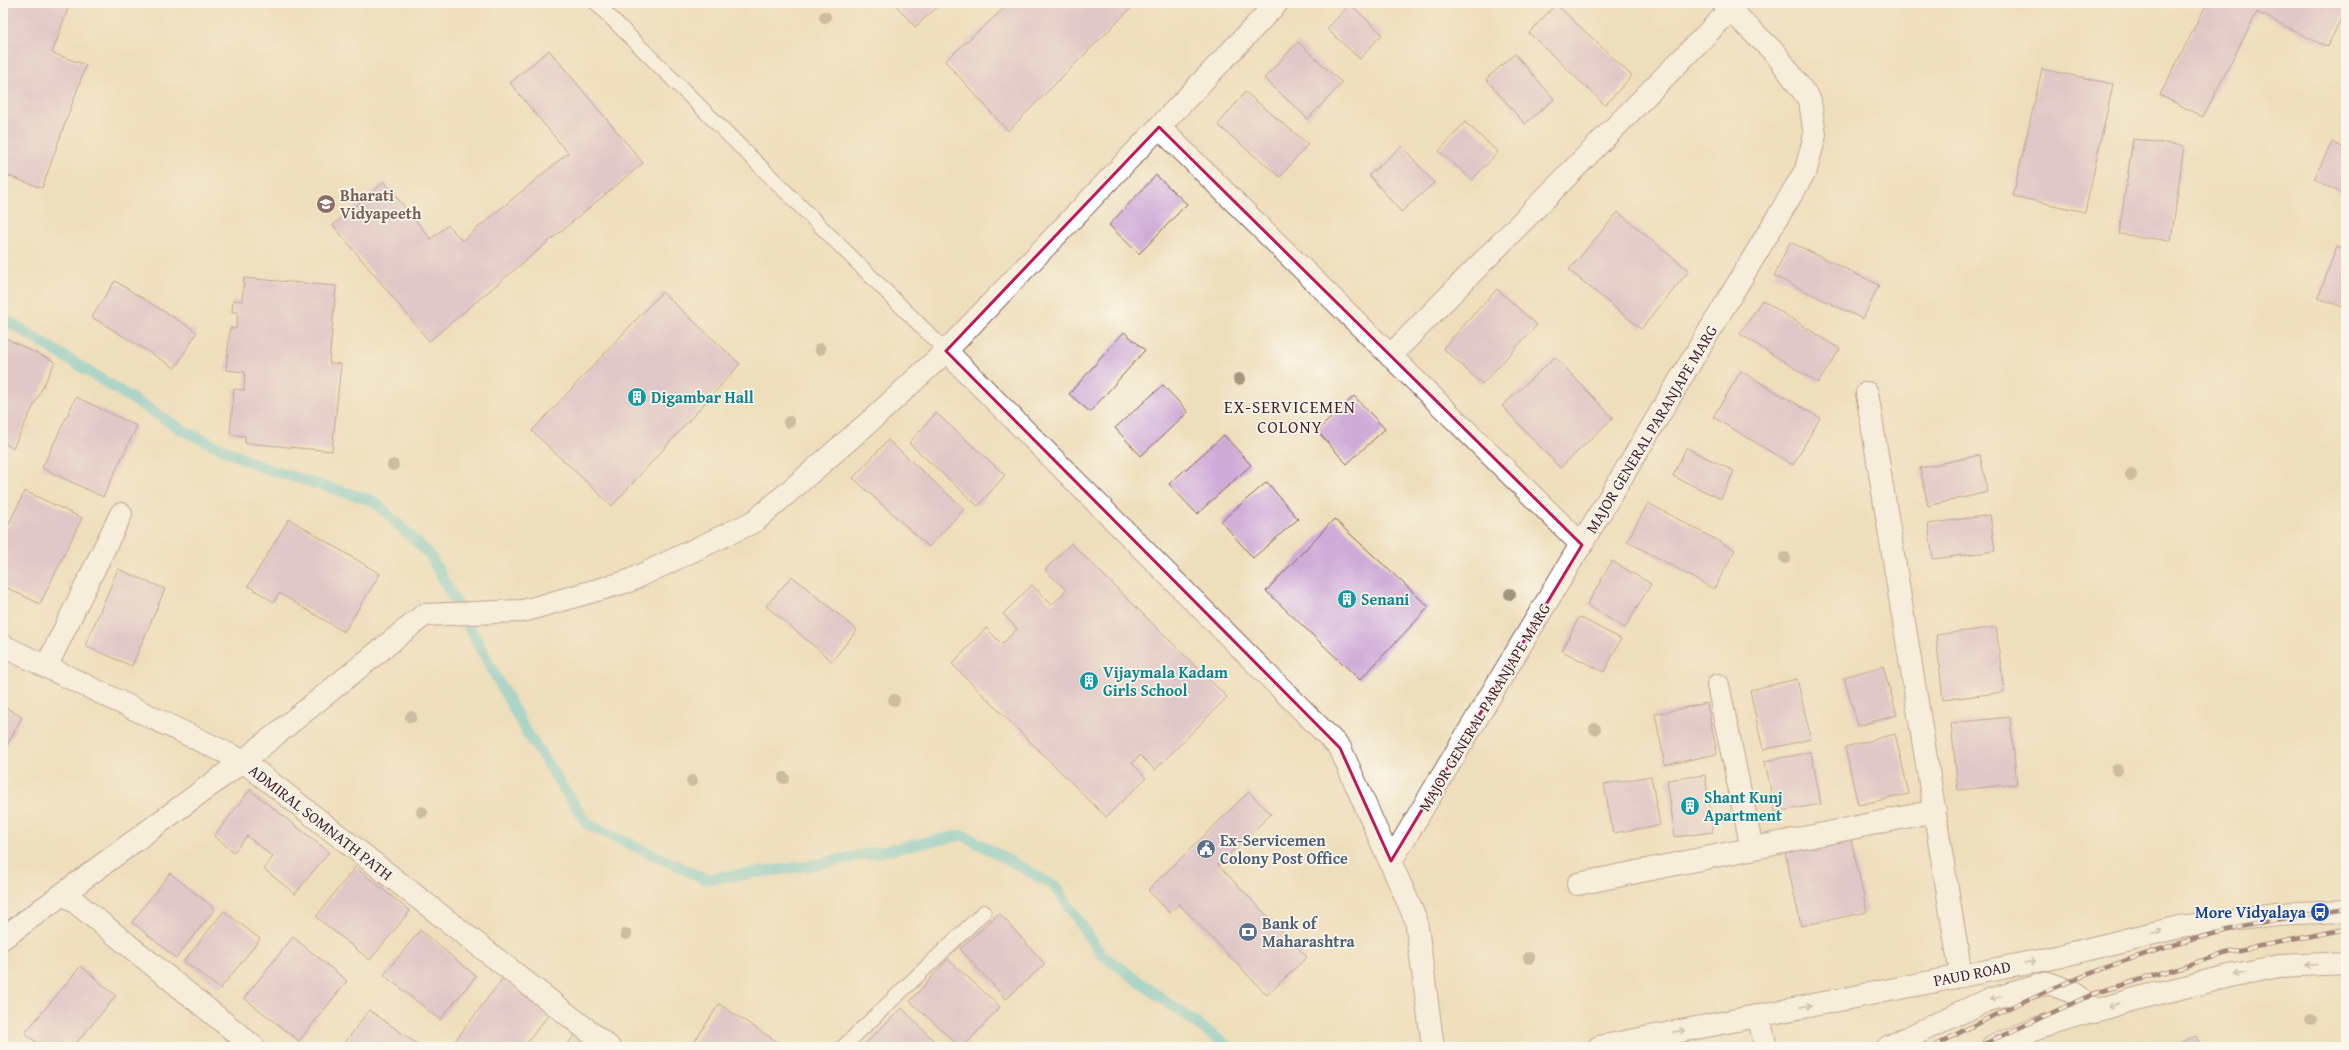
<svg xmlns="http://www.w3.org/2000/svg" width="2349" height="1050" font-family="'Gentium Book Plus',serif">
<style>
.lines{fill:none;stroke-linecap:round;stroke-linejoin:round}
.stream{stroke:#5dc9d6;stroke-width:11}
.building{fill:#cfacd8}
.service-casing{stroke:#83625e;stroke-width:16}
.minor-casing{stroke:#83625e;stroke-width:24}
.primary-casing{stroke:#83625e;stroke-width:24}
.service{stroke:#fff;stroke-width:14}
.minor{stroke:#fff;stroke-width:22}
.primary{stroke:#fff;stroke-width:22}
.rail-casing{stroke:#4a1f2b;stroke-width:4.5}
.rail{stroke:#fbf7ec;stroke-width:3;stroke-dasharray:9;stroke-linecap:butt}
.tree{fill:#a3947c}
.oneway{stroke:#ae9aa0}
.marked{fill:none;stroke:#c2185b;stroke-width:3;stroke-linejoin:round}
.labels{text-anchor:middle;stroke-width:3.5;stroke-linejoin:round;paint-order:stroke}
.education-label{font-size:16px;font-weight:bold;fill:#785e54;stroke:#fbf7ec;text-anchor:start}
.culture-label{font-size:16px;font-weight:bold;fill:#0d838f;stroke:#fbf7ec;text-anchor:start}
.street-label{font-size:16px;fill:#4a1f2b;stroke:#fbf7ec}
.service-label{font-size:16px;font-weight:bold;fill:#4e5e75;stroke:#fbf7ec;text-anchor:start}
.transit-label{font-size:16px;font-weight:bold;fill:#164399;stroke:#fbf7ec;text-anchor:end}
.neighbourhood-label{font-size:17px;letter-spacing:1px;fill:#4a1f2b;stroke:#fbf7ec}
</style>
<rect width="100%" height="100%" fill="#fbf7ec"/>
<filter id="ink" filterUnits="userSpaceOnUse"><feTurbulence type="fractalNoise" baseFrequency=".025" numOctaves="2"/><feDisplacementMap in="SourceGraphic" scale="8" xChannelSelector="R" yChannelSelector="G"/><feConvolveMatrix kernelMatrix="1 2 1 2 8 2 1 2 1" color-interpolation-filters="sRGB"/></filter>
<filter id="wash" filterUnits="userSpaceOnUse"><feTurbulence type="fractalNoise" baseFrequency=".012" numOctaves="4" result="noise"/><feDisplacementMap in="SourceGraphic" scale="16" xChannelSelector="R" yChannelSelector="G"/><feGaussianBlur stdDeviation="0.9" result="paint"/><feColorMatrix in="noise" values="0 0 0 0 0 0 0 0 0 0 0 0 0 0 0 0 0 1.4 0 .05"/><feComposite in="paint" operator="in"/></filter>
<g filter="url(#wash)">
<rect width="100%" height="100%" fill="#eedfbc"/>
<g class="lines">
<path class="stream" d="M3 318 184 431 261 467 374 501 430 555 524 728 587 824 705 879 808 866 963 835 1055 886 1101 954 1229 1047"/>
</g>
<g id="blocks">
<path class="building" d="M8 3H70L52 53 86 65 42 188 3 174V18Z
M894 3H942L915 27Z
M1010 3H1136L1008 131 945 61Z
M2207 3H2346V9L2327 47 2257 12 2203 117 2160 95Z
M1350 4 1382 34 1360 59 1327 29Z
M1556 4 1632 76 1605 105 1529 33Z
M1298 42 1342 83 1308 119 1264 78Z
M549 50 643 163 429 341 333 225 384 182 431 239 448 225 462 241 568 153 510 83Z
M1515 54 1554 99 1525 124 1486 79Z
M2042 69 2113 84 2085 212 2013 196Z
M1245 92 1308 144 1280 177 1218 125Z
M1465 122 1498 152 1472 180 1439 151Z
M2133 139 2184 146 2171 241 2119 234Z
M2332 142 2346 149V195L2314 179Z
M1402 146 1434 183 1401 212 1369 175Z
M1156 175 1187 204 1139 254 1109 225Z
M1618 212 1689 271 1641 329 1569 270Z
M1790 242 1879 285 1863 319 1774 276Z
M2337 246 2346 249V308L2318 298Z
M244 278 336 286 329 363 341 364 332 451 245 443V436L230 434 234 389 244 390 245 372 226 370 230 328 236 329 238 312H232L233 300 242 301Z
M115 281 197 332 175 368 92 317Z
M1497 289 1537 325 1482 384 1443 348Z
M662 292 740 364 612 506 532 431Z
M1762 300 1840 349 1818 383 1740 334Z
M1124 332 1145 350 1090 412 1069 394Z
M3 337 55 362 13 448 3 443Z
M1555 357 1613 418 1560 468 1502 406Z
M1741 371 1820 418 1793 465 1713 417Z
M1163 385 1188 412 1141 456 1115 428Z
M1354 396 1385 429 1347 464 1317 431Z
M76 397 137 426 103 497 42 468Z
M936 413 1005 475 978 506 909 443Z
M1224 435 1251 465 1197 514 1169 484Z
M888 440 964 509 929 547 853 478Z
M1686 448 1734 471 1721 499 1673 476Z
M1980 455 1988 492 1928 506 1920 468Z
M1267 482 1298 519 1253 558 1221 521Z
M25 491 82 518 40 604 3 586V536Z
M1648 503 1735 550 1714 589 1627 541Z
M1990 515 1995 551 1933 559 1928 524Z
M289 519 380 574 344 632 279 593 274 602 248 586Z
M1334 519 1429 607 1360 680 1266 591Z
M1071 543 1227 697 1155 770 1140 755 1132 763 1146 778 1106 817 952 664 986 628 1002 644 1017 629 1003 614 1032 585 1052 605 1066 590 1045 570Z
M1612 561 1651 584 1625 628 1587 605Z
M118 569 165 589 132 666 85 646Z
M792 576 857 630 832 661 766 606Z
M1579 617 1621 639 1604 672 1562 651Z
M1996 627 2004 692 1943 700 1936 635Z
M1883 666 1897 715 1858 726 1844 677Z
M1797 679 1811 739 1763 750 1750 690Z
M1707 703 1717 754 1665 765 1655 714Z
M3 706 22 717 3 753Z
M2010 717 2017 784 1958 790 1951 723Z
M1895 734 1909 794 1858 805 1845 747Z
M1811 752 1821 804 1775 812 1765 761Z
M1705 775 1713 832 1675 837 1667 780Z
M1651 776 1660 825 1613 833 1604 784Z
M250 790 329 852 295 894 264 869 273 857 247 836 234 852 214 836Z
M1249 792 1271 814 1218 865 1307 957 1267 995 1179 904 1170 913 1148 890Z
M1851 838 1867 912 1801 926 1785 853Z
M355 867 410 911 370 960 316 917Z
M170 873 215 909 176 958 132 922Z
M224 911 260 939 220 989 184 961Z
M999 913 1045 964 1006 999 960 949Z
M420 930 476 976 440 1020 384 975Z
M293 937 347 981 299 1041 244 998Z
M948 959 1000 1007 963 1047H960L910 1001Z
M81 966 116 996 73 1047H42L25 1033Z
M503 978 549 1014 524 1047H463L455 1041Z
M719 1004 782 1045 781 1047H691Z
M902 1008 940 1047H862Z
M369 1010 417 1044 415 1047H342Z
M575 1035 591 1047H565Z
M2196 1036 2201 1047H2171Z"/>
</g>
</g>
<g filter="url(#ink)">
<use href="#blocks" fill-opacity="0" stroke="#83625e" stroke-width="1"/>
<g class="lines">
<defs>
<path id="service" d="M596 3 946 351
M843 1047 984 912"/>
<path id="minor" d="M1159 127 1582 545
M946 351 1340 748 1416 920 1433 1047
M1390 356 1737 3
M1867 393 1961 975
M3 646 243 761 609 1047
M46 667 121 514
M1718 685 1752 849
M1391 861 1806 170 1815 135 1810 101 1776 54 1723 3
M1578 884 1935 811
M64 893 254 1047
M3 938 243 761 424 615 523 611 629 581 755 521 876 416 946 351 1277 3"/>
<path id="primary" d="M1758 1016 1766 1047
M1599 1047 2048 959 2179 927 2277 914 2346 911
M1888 1047 1985 1001 2048 983 2075 993 2094 1012
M1992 1047 2038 1028 2131 1000 2230 976 2279 966 2346 963"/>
</defs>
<use href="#service" class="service-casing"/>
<use href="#minor" class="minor-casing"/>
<use href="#primary" class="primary-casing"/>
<use href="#service" class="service"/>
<use href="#minor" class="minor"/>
<use href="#primary" class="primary"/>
<defs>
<path id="rail" d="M1933 1047C2024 996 2123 957 2224 931 2264 921 2306 915 2346 908
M1977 1047 2093 994 2230 952 2346 929"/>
</defs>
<use href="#rail" class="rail-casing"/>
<use href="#rail" class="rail"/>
</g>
<g class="tree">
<circle cx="825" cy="17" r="6"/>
<circle cx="820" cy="349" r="6"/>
<circle cx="1239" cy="379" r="6"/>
<circle cx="789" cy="422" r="6"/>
<circle cx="393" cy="465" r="6"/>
<circle cx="2131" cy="475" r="6"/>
<circle cx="1785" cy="558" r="6"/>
<circle cx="1510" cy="594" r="6"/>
<circle cx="894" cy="700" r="6"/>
<circle cx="411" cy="717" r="6"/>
<circle cx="1595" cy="729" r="6"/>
<circle cx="2117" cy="770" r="6"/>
<circle cx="784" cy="778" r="6"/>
<circle cx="692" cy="781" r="6"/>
<circle cx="422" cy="812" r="6"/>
<circle cx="626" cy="934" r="6"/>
<circle cx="1529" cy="958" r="6"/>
<circle cx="2311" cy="1021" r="6"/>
</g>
<defs><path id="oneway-shaft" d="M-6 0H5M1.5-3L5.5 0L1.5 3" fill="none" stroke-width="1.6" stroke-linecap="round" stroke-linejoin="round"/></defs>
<g class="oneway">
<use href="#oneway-shaft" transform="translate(2157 932) rotate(-14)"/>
<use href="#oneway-shaft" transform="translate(2030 962) rotate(-11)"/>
<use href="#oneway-shaft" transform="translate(2312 965) rotate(178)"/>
<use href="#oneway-shaft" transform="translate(2240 974) rotate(169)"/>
<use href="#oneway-shaft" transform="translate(1996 998) rotate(165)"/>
<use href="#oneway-shaft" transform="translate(2114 1005) rotate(163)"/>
<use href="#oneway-shaft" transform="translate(1806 1006) rotate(-11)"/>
<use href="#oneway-shaft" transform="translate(1679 1031) rotate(-11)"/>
</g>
</g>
<path d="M0 0H2349V1050H0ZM1159 127 1582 545 1391 861 1340 748 946 351Z" fill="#eedfbc" fill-opacity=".55" fill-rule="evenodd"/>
<path class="marked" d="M1159 127 1582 545 1391 861 1340 748 946 351Z"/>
<defs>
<symbol id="university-disc" viewBox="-11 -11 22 22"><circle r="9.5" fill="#8d6e63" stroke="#fbf7ec"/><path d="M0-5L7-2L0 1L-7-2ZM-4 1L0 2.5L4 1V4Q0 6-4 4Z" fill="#fff"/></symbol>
<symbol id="building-disc" viewBox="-11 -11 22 22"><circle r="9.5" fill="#0f9aa8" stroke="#fbf7ec"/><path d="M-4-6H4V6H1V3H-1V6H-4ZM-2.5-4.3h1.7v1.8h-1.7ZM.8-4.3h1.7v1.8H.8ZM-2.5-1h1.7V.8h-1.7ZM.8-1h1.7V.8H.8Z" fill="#fff"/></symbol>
<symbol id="civic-disc" viewBox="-11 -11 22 22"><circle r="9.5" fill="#5c6f8a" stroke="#fbf7ec"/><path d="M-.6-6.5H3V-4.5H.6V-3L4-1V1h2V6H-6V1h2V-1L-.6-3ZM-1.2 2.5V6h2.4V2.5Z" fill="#fff"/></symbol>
<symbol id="bus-disc" viewBox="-11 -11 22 22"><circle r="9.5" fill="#1a4fb4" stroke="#fbf7ec"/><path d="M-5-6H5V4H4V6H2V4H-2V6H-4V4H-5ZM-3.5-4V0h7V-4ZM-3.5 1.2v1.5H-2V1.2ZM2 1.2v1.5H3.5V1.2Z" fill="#fff"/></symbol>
<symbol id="bank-disc" viewBox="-11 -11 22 22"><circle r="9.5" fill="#5c6f8a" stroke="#fbf7ec"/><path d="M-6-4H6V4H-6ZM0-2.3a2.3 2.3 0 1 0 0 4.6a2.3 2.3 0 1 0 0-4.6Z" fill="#fff"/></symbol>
</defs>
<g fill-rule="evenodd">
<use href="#university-disc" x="315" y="193" width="22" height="22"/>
<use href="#building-disc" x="626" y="386" width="22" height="22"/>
<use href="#building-disc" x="1336" y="588" width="22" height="22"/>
<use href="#building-disc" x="1078" y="670" width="22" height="22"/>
<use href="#building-disc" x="1679" y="795" width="22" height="22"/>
<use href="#civic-disc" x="1195" y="838" width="22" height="22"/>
<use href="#bus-disc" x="2309" y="901" width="22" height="22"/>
<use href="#bank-disc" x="1237" y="921" width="22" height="22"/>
</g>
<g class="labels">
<g class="education-label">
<text x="340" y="201">Bharati<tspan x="340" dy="18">Vidyapeeth</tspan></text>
</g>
<g class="culture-label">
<text x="651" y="403">Digambar Hall</text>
<text x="1361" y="605">Senani</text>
<text x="1103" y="678">Vijaymala Kadam<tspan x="1103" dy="18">Girls School</tspan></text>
<text x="1704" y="803">Shant Kunj<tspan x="1704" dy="18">Apartment</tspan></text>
</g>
<g class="street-label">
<text transform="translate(1651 429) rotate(-59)" y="6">MAJOR GENERAL PARANJAPE MARG</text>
<text transform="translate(1484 707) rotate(-59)" y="6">MAJOR GENERAL PARANJAPE MARG</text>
<text transform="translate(321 822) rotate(38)" y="6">ADMIRAL SOMNATH PATH</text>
<text transform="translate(1972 973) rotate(-11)" y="6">PAUD ROAD</text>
</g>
<g class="service-label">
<text x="1220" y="846">Ex-Servicemen<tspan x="1220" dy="18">Colony Post Office</tspan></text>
<text x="1262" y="929">Bank of<tspan x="1262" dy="18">Maharashtra</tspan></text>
</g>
<g class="transit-label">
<text x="2306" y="918">More Vidyalaya</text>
</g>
<g class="neighbourhood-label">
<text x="1290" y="413">EX-SERVICEMEN<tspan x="1290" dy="20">COLONY</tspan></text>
</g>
</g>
<rect width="2349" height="1050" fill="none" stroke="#fbf7ec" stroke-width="16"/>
</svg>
